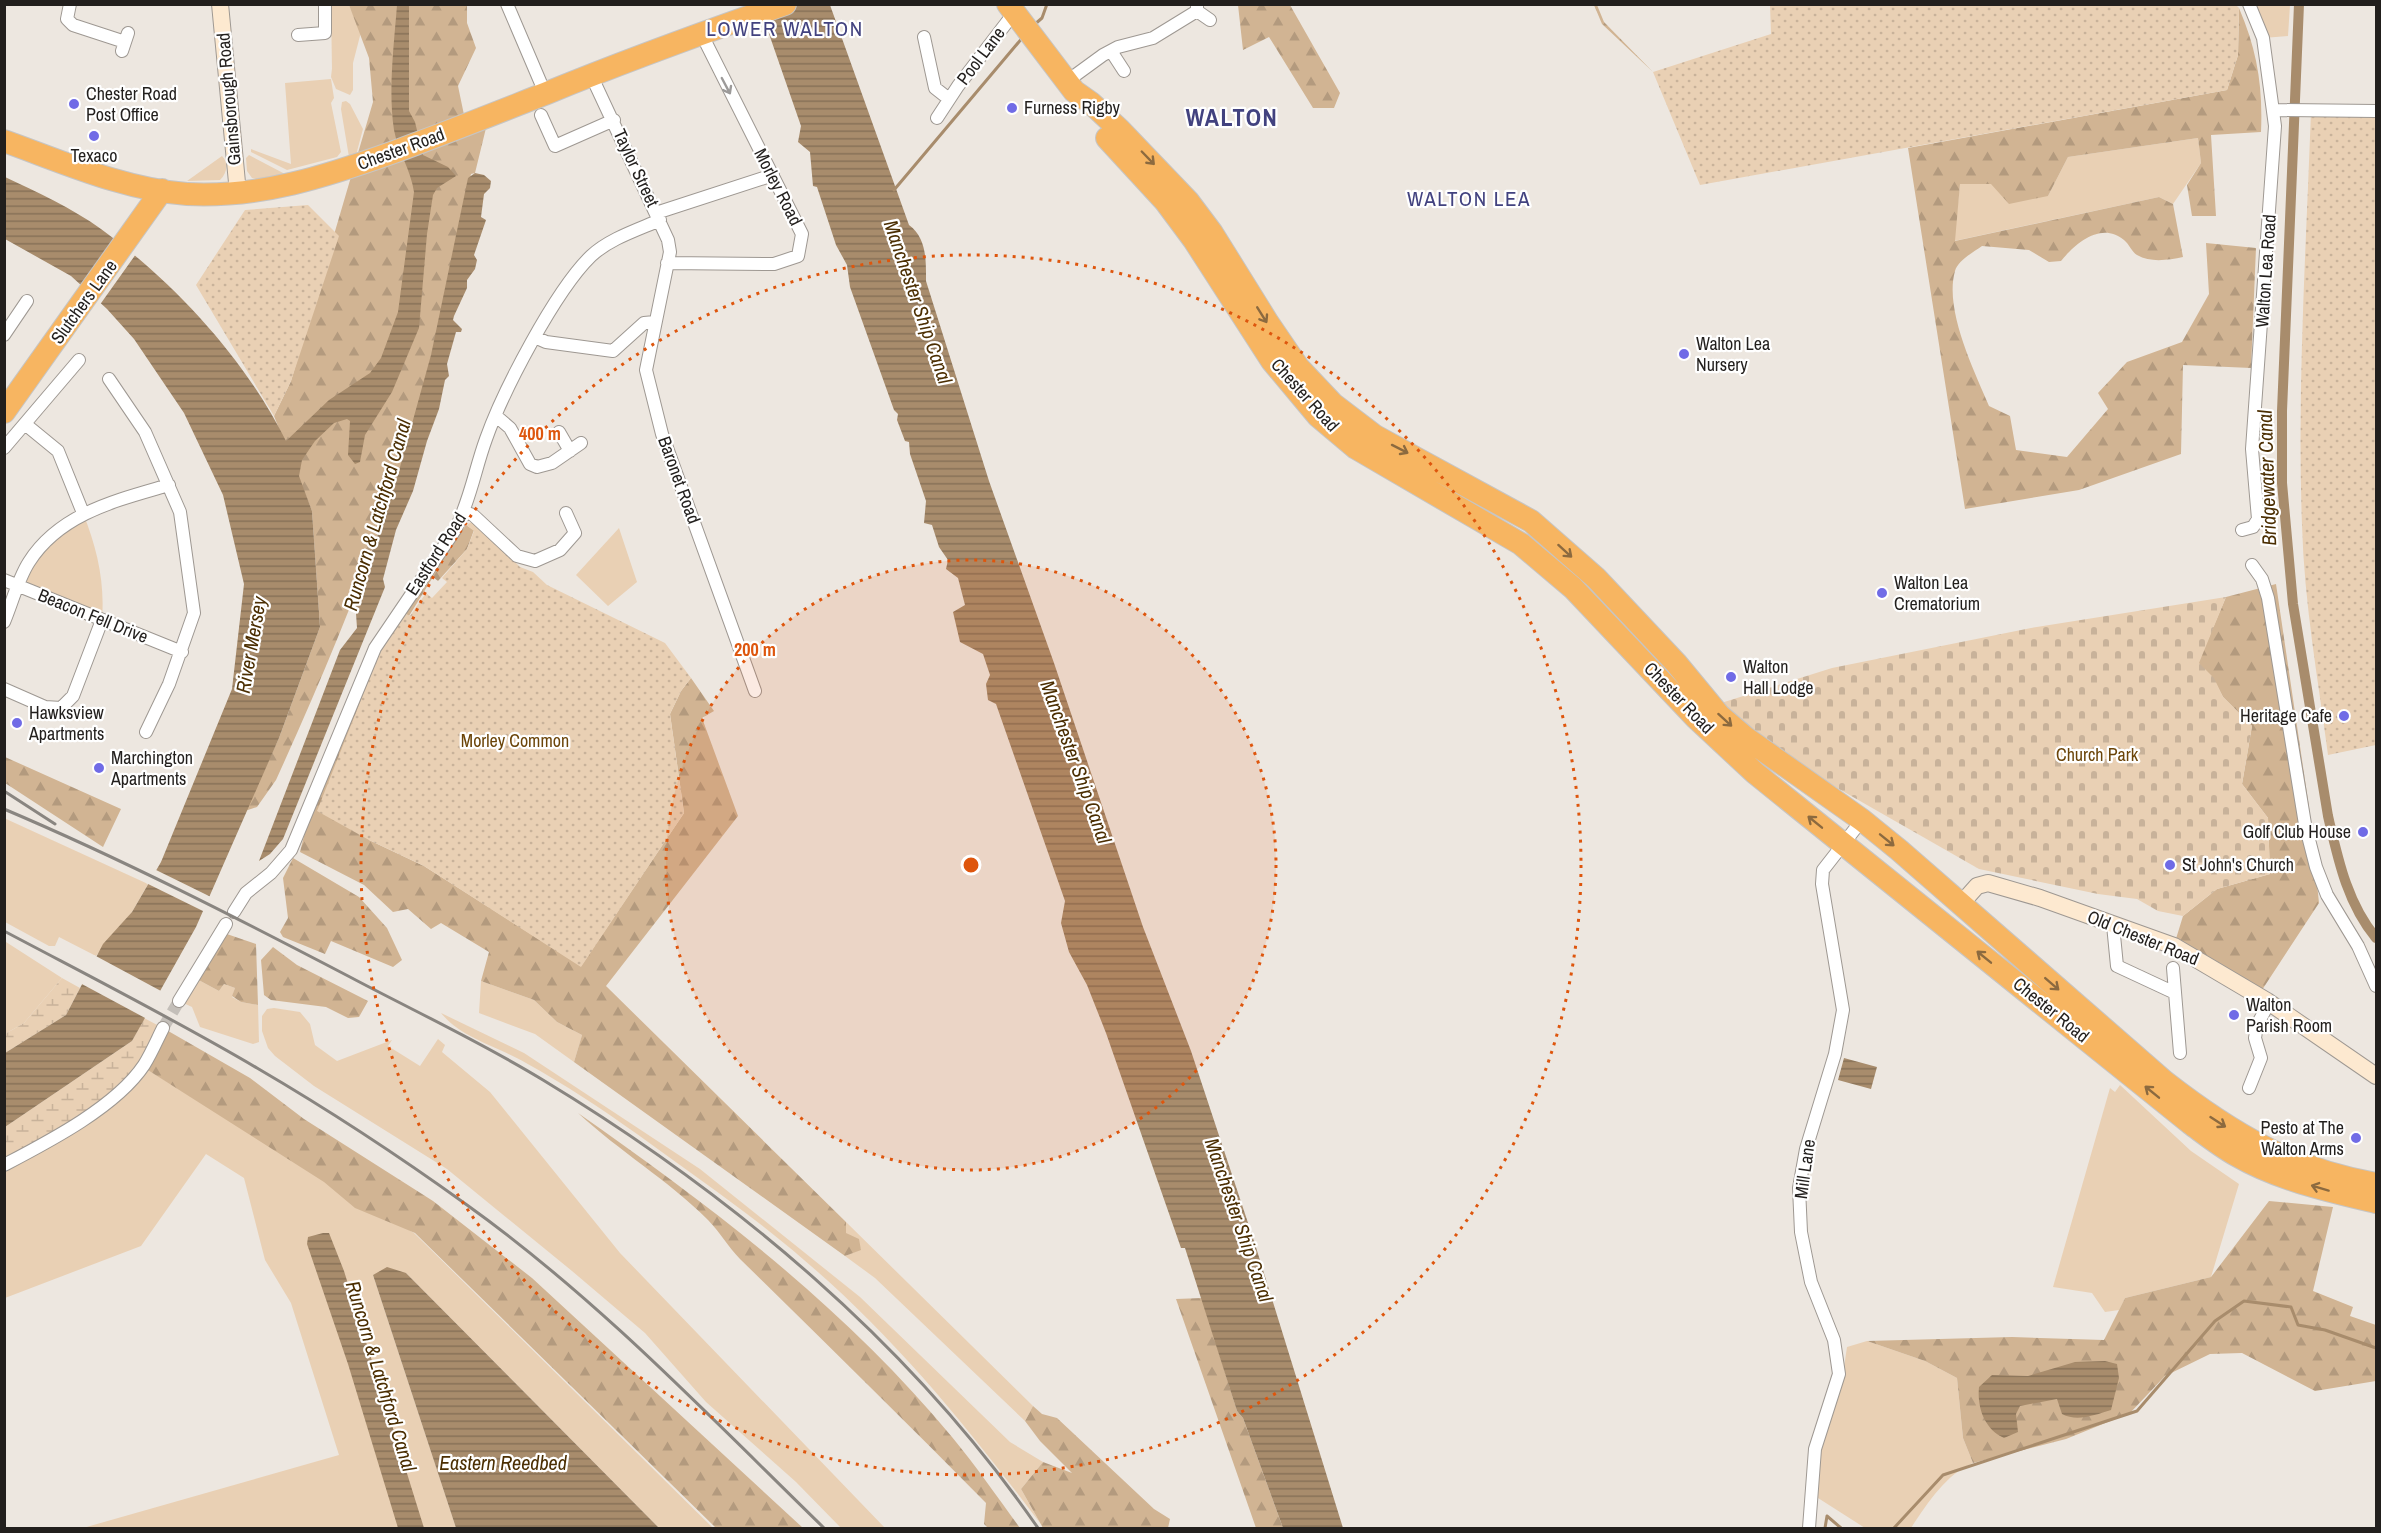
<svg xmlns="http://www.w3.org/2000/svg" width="2381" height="1533" font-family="'Archivo Narrow',sans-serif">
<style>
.grass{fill:#e9d0b4}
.forest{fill:url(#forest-firs)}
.wetland{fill:url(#wetland-marsh)}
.cemetery{fill:url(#cemetery-stones)}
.park{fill:url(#park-dots)}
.water{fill:url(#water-rules)}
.pier{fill:#ede7e0}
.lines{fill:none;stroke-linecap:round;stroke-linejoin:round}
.stream{stroke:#a88c6c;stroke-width:3}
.canal{stroke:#a88c6c;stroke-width:10}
.street-tunnel{stroke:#c4bfb9;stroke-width:12;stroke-dasharray:12 6;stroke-linecap:butt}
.street-casing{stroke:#9e9892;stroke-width:14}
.secondary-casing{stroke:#9e9892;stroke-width:18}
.highway-casing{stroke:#c6c5c4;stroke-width:24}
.street{stroke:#fff;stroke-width:12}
.secondary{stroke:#fde9d0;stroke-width:16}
.highway{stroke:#f7b561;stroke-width:22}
.rail{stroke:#898580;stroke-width:3}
.oneway{stroke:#9c9a99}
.oneway2{stroke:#8c6a3f}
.ring{fill:none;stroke:#de560d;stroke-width:3;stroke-dasharray:3 6}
.poi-dot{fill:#706be6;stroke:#fff;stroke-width:2}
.labels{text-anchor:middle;stroke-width:4.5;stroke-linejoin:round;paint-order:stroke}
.street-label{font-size:18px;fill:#221f1d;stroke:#fff}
.poi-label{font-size:18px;fill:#221f1d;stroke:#fff;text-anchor:start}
.park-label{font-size:18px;fill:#6b4408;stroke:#fff}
.water-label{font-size:20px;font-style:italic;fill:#4b2e02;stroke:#fff}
.quarter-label{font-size:21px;letter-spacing:1.5px;fill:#42427f;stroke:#fff}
.district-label{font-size:24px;font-weight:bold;letter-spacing:1.5px;fill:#42427f;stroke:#fff}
.centre{fill:#de560d;stroke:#fff;stroke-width:3}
.ring-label{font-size:18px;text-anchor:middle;font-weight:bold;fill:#de560d;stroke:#fff;stroke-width:4.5;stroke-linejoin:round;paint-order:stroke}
</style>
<defs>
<pattern id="forest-firs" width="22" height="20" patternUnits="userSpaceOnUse" patternTransform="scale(1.5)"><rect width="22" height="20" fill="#d1b493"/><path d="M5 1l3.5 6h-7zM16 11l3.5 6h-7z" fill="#b39a7e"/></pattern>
<pattern id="wetland-marsh" width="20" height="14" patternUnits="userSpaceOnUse" patternTransform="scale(1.5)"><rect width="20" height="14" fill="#e9d0b4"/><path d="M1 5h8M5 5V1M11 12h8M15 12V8" fill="none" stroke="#c8b29a"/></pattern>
<pattern id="cemetery-stones" width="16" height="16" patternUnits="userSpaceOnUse" patternTransform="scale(1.5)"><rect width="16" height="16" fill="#e9d0b4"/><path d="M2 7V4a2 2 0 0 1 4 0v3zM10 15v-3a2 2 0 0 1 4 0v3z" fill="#c8b29a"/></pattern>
<pattern id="park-dots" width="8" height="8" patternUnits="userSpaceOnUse" patternTransform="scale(1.5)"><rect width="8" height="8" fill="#e9d0b4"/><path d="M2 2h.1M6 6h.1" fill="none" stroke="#c8b29a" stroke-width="1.8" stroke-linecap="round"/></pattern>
<pattern id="water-rules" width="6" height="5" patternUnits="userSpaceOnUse" patternTransform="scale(1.5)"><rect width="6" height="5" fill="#a88c6c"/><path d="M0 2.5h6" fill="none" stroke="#887258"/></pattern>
</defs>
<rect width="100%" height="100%" fill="#ede7e0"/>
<path class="grass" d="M331 5H349L361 32 353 63V90L350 95 336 89 331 77 334 51 332 71Z
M2249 5H2290L2288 36 2263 38Z
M331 79 334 98 331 103 341 152 337 157 287 170 251 152V149L291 164 285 83Z
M346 101 350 104 363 129 356 155 349 157 341 109 342 102Z
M2198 138 2201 163 2173 204 2159 197 1954 241 1960 183 1992 184 2048 196 2068 157Z
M249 155 285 174 261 180 252 178 247 171 246 158Z
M222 156C229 163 227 173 220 180L187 181Z
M83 513C97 548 105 582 102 619L19 586 29 562Z
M619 528 637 582 608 606 576 575Z
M4 818 148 884 132 912 96 956 59 937 55 946H49L5 922Z
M6 942 62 978 24 1023 5 1034Z
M193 977 219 991 224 984 235 988 232 997 241 1002 258 1005 259 1042 253 1044 200 1027 192 1007 179 1001Z
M481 981 534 1000 557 1022 582 1035 574 1062 535 1034 479 1013Z
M274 1008 300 1012 310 1024 315 1045 337 1061 392 1040 388 1046 420 1066 438 1039 445 1045 442 1052 490 1092 620 1253 885 1528H841L796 1482 706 1402 645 1333 572 1271 447 1169 314 1086 275 1056 268 1048 262 1031V1016L267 1009Z
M441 1013 524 1053 700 1169 860 1297 1010 1442 1043 1462 1021 1489 1040 1523C969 1429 894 1336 804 1260 751 1214 693 1175 637 1134 602 1109 564 1084 526 1063 499 1047 461 1038 441 1013Z
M143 1067 414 1233 713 1528H659L406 1273 373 1275 456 1528H83L339 1455 291 1303 265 1260 244 1178 206 1154 141 1246 5 1298V1165Z
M2120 1085 2191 1151 2239 1184 2211 1277 2125 1298 2119 1310 2105 1312 2092 1293 2053 1287 2110 1088 2115 1092Z
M846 1222 1033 1406 1025 1421 875 1278 845 1256 861 1249 845 1233Z
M1867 1341 1925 1361 1957 1378 1963 1438 1973 1463C1946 1474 1927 1504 1911 1528H1865L1818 1498 1820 1451 1843 1374 1847 1347Z"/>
<path class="forest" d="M349 5H467V23L476 48 458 86 468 134 486 128 475 173 471 174C453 252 439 332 418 409 382 536 331 659 276 780L257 807 245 811 279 738 320 627 312 511 274 416 291 381 373 102 369 58Z
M1238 5H1290L1340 93 1334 108H1313L1269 37 1243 50Z
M1594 5H1597L1604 22 1653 72 1602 24Z
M2239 8C2257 50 2263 86 2261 132L2211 135 2216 216H2192L2187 185 2201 163 2198 138 2068 157 2048 196 2009 204 1991 184H1960L1955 241 2159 197 2173 204 2183 257C2168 260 2151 263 2137 255 2132 252 2129 244 2124 240 2101 221 2075 244 2061 261L2049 262 2029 250 1982 246C1974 252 1958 260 1955 271 1944 310 1974 370 1989 406L2010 416 2016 450 2067 457 2108 409 2098 393 2127 362 2182 342 2209 294 2206 243 2256 248 2251 368 2183 365 2181 454 2079 490 1965 509 1908 148 2227 90 2238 55Z
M466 525 474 530 467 549 438 581 433 577 409 616 403 612 369 840 424 866 581 966 684 813 670 714 681 691 691 678 714 711 702 718 738 816 606 986 846 1222V1233L859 1239 861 1250 845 1256 574 1062 582 1035 557 1022 534 1000 481 981 489 952 441 923 431 929 408 909 393 912 364 885 300 852 306 828 375 648Z
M2276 584 2309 807 2319 903 2262 990 2175 942 2183 916 2217 889 2270 874 2268 818 2242 784 2252 726 2223 697 2213 678 2198 663 2226 597Z
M5 757 121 809 103 847 5 783Z
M293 858 359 897 387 928 402 960 393 967 331 941 325 954 283 937 280 932 288 918 283 878Z
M221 932 256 944 258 1005 241 1002 232 996 235 988 224 984 219 991 193 977Z
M273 947 297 965 368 1001 359 1017 348 1018 326 1007 271 1000 264 995 261 960Z
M163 1028 250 1078 304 1119 433 1201 532 1278 803 1528H716L415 1233 355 1208 324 1182 143 1067Z
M578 1113C714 1208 845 1308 952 1437 976 1466 998 1498 1020 1528H988L984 1524 986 1503C905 1421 823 1340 740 1259 728 1247 720 1232 708 1220 668 1180 619 1151 578 1113Z
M2269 1201 2333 1207 2313 1291 2353 1307 2350 1316 2376 1325V1381L2315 1391 2242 1353 2210 1354 2165 1376 2130 1413 2066 1439 1973 1463 1963 1438 1957 1378 1925 1361 1867 1341 2012 1337 2104 1340 2125 1298 2211 1277Z
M1202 1298 1237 1411 1243 1418 1283 1528H1256L1176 1299Z
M1033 1406 1042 1414 1057 1418 1154 1509 1170 1519 1168 1528H1043L1021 1489 1043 1462 1072 1473 1040 1441 1025 1421Z"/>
<path class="wetland" d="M62 978 80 988 66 1015 5 1053V1034L24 1023Z
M144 1018 163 1028 116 1095 5 1165V1127L132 1041Z"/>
<path class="cemetery" d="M2226 597 2199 663 2214 678 2223 697 2252 726 2242 784 2268 818 2270 874 2217 889 2183 916 2158 911 2137 899 2098 894 1979 869 1818 777 1757 739 1721 703 1832 668 2031 628Z"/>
<path class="park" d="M2235 4 2239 8 2238 55 2227 90 1700 185 1653 72 1771 34 1770 5Z
M2311 112 2376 114V745L2328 755C2318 679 2304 602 2302 525 2297 388 2306 249 2311 112Z
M308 205 339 236 291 381 274 416 196 285 245 210Z
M474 521 520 567 533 572 547 585 665 643 691 678 681 691 670 714 684 813 581 967 424 866 369 840 317 811 380 652 402 612 410 616 426 593 432 598 447 582 442 578 467 549 474 531 466 525Z"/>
<path class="water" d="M397 5H409V111L415 122 423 155 448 167 456 176 437 188 433 195 427 234 419 328 392 392 365 435 360 462 355 464 348 455 350 421 347 419 334 423 315 441 302 460 299 476 312 511 320 627 279 738 196 927 132 1041 5 1127V1053L66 1015 103 944 132 912 161 862 232 689 244 584 223 495 184 413 134 339 107 309 71 276 5 239V177C37 192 72 208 101 229 175 283 246 360 286 441L329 400 370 373 381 358 398 312 414 192C411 170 398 152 394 130 388 90 394 45 397 5Z
M759 5H830L909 225C927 238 926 261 926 281L989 481 1054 663 1143 927 1191 1051 1254 1241 1343 1528H1283L1243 1418 1237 1411 1185 1248H1181L1106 1033 1087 985 1069 952 1061 923 1065 901 996 704 988 700 986 684 990 675 983 654 960 642 953 612 965 605 958 578 946 569 948 560 939 547 932 525 924 523 926 501 910 454 909 442 905 441 897 420 898 414 894 410 850 287 847 265 836 245 817 187 813 186 810 152 798 142 801 126Z
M475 173 484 175 491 181 490 188 484 194 481 217 486 220 474 255 477 260 475 269 467 280V288L454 316 453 320 462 329 461 332H456L447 364 449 376 445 380 439 409 427 441 413 491 396 530 383 579 385 587 283 839 270 854 259 861 340 650 357 628 355 599 392 494V488L395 485 431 355 468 178Z
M1844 1058 1877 1067 1871 1089 1838 1080Z
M323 1233H329L344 1271 424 1528H398L348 1364 307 1244 308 1237Z
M387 1267 406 1273 659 1528H456L373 1275Z
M2105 1361 2117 1364 2119 1378 2111 1410C2095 1415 2077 1422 2062 1414L2057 1399 2020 1406 2016 1414 2018 1432 2004 1438C1984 1429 1977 1407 1979 1387L1992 1375 2028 1376 2075 1362Z"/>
<path class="pier" d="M115 237 136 254 99 306 79 287Z
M154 869 211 897 205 912 146 883Z
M94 955 161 991 147 1019 80 983Z"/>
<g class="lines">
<path class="stream" d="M1034 25 1042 18 1047 4
M894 190 1023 37
M1825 1528 1827 1516 1841 1528
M1894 1528 1943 1475 2137 1411 2215 1321 2244 1301 2291 1307 2298 1325 2325 1330 2376 1348"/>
<path class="canal" d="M2299 4 2282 411V483L2293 604 2328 816C2338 859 2347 903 2376 938"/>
<path class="street-tunnel" d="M163 1028 179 1001"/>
<defs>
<path id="street" d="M70 4 67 19 73 25 125 42
M507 4 545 93
M1197 4V11L1210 20
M298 35 325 33V4
M924 37 935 88 949 99
M122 51 128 33
M1111 51 1124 71
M591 75 668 240 670 252 646 370 662 434 755 691
M1066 82 1103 55 1118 47 1153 38 1197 11
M2274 110 2376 111
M541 115 555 146 614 120
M937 118 958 86 1014 13
M656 213 773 175
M667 263 774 264 798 256 802 234 701 33
M4 335 27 301
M537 338 546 342 613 351 644 323 655 322
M109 379 145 432 180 512 194 613 169 684 146 732
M496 416 510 428 530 464 537 467 552 463 581 443
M25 424 58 451 83 513
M559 432 570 451
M4 448 79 360
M465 512 473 515 517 556 535 561 560 550 575 533 566 513
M2242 530 2253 527 2258 519 2252 449 2275 126 2263 38 2249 4
M2252 565 2262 579 2268 598 2305 824 2316 867 2327 895 2358 946 2376 986
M4 580 182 652
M4 622C12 603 18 579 29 562 60 513 118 500 169 485
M4 689 45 707 61 708 73 696 102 620
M234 912 246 893 271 873 291 850 375 648 455 530C470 501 475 469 486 439 503 391 555 291 591 256 609 239 637 230 660 220
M2113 925 2117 966 2175 993
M2173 968 2180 1053
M179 1001 226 924
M2249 1088 2261 1058 2255 1038 2257 1025 2269 1003
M4 1165C48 1142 116 1107 144 1065 151 1054 157 1040 163 1028
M1809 1528 1815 1449 1839 1374 1834 1340 1811 1282 1801 1232 1799 1188 1806 1149 1835 1054 1843 1010 1822 884 1823 870 1862 820"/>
<path id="secondary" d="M220 4 238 193
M1961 904 1977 886 1988 883 2040 898 2174 946 2267 1001 2376 1076"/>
<path id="highway" d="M1008 4 1074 91 1091 103 1120 130 1188 201 1212 233 1268 323 1298 367 1333 404 1375 436 1531 521 1596 578 1676 663 1719 715 1746 738 1862 820 1899 850 2165 1082C2232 1134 2291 1169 2376 1184
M1107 138 1165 201 1194 240 1272 361 1318 416 1356 448 1521 544 1573 588 1696 718 1755 773 2190 1123C2205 1134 2220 1146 2236 1155 2279 1180 2329 1191 2376 1202
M4 141C63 162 125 190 187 194 260 198 327 176 394 152 446 133 496 113 547 93 625 61 705 32 785 4
M4 412 162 190"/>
</defs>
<use href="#street" class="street-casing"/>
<use href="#secondary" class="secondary-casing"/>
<use href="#highway" class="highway-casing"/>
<use href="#street" class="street"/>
<use href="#secondary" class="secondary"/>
<use href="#highway" class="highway"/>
<path class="rail" d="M4 791 55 824
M4 809C122 859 237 918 350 977 414 1011 481 1042 543 1080 733 1195 911 1344 1038 1528
M4 931C89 976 174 1019 257 1068 329 1110 399 1156 467 1205 597 1298 710 1417 824 1528"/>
</g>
<defs><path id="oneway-shaft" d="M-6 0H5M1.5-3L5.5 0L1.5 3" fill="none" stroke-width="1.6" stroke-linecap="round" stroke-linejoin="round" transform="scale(1.5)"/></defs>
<use class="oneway" href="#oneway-shaft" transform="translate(726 86) rotate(62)"/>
<g class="oneway2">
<use href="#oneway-shaft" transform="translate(1148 158) rotate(46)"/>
<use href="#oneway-shaft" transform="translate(1262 315) rotate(58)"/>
<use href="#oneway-shaft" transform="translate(1400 449) rotate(27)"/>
<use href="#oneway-shaft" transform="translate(1565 551) rotate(42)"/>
<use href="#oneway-shaft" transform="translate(1725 720) rotate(42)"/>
<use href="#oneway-shaft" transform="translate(1815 822) rotate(-141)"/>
<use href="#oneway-shaft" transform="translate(1887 840) rotate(39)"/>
<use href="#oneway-shaft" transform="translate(1984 957) rotate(-141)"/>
<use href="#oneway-shaft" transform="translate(2052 984) rotate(41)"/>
<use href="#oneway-shaft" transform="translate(2152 1092) rotate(-141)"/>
<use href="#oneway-shaft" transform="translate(2218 1122) rotate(33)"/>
<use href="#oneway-shaft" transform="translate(2320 1188) rotate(-163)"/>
</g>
<circle cx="971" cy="865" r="305" fill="#de560d" fill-opacity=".12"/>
<g class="ring">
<circle cx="971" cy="865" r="305"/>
<circle cx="971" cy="865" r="610"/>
</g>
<g class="poi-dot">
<circle cx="74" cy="104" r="6"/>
<circle cx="1012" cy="108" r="6"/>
<circle cx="94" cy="136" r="6"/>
<circle cx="1684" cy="354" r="6"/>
<circle cx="1882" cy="593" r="6"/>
<circle cx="1731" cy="677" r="6"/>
<circle cx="2344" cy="716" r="6"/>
<circle cx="17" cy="723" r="6"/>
<circle cx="99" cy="768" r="6"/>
<circle cx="2363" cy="832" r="6"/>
<circle cx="2170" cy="865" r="6"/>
<circle cx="2234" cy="1015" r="6"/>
<circle cx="2356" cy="1138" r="6"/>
</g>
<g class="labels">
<g class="street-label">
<text transform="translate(981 56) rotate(-53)" y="6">Pool Lane</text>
<text transform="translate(229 99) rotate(-95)" y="6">Gainsborough Road</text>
<text transform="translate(401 149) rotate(-20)" y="6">Chester Road</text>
<text transform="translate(636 168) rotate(65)" y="6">Taylor Street</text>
<text transform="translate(778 187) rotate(63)" y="6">Morley Road</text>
<text transform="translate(2266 271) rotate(-86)" y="6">Walton Lea Road</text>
<text transform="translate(84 302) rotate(-54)" y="6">Slutchers Lane</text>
<text transform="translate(1305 395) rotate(48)" y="6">Chester Road</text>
<text transform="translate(679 480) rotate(70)" y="6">Baronet Road</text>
<text transform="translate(436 554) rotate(-57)" y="6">Eastford Road</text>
<text transform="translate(93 616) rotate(22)" y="6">Beacon Fell Drive</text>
<text transform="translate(1679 698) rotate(46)" y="6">Chester Road</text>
<text transform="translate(2143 938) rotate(22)" y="6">Old Chester Road</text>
<text transform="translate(2051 1010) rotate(39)" y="6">Chester Road</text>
<text transform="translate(1805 1169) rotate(-82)" y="6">Mill Lane</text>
</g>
<g class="poi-label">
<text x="86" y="100">Chester Road<tspan x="86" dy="21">Post Office</tspan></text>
<text x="1024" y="114">Furness Rigby</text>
<text x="94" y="162" text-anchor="middle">Texaco</text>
<text x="1696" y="350">Walton Lea<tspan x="1696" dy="21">Nursery</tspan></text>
<text x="1894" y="589">Walton Lea<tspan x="1894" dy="21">Crematorium</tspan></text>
<text x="1743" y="673">Walton<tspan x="1743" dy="21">Hall Lodge</tspan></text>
<text x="29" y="719">Hawksview<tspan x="29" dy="21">Apartments</tspan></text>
<text x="2332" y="722" text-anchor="end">Heritage Cafe</text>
<text x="111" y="764">Marchington<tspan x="111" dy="21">Apartments</tspan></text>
<text x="2351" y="838" text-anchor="end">Golf Club House</text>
<text x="2182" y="871">St John's Church</text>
<text x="2246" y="1011">Walton<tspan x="2246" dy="21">Parish Room</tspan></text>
<text x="2344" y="1134" text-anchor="end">Pesto at The<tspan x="2344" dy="21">Walton Arms</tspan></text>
</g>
<g class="park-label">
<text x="515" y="747">Morley Common</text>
<text x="2097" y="761">Church Park</text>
</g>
<g class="water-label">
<text transform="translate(918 302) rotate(71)" y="7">Manchester Ship Canal</text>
<text transform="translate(2267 478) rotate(-92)" y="7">Bridgewater Canal</text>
<text transform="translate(377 515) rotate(-74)" y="7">Runcorn &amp; Latchford Canal</text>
<text transform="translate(251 645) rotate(-80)" y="7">River Mersey</text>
<text transform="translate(1076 762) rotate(70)" y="7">Manchester Ship Canal</text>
<text transform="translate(1239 1220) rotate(71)" y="7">Manchester Ship Canal</text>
<text transform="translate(381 1376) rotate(73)" y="7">Runcorn &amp; Latchford Canal</text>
<text x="503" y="1470">Eastern Reedbed</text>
</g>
<g class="quarter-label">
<text x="785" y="36">LOWER WALTON</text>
<text x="1469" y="206">WALTON LEA</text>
</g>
<g class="district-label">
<text x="1232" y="126">WALTON</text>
</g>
</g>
<circle cx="971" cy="865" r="9" class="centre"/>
<g class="ring-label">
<text x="540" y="440">400 m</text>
<text x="755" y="656">200 m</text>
</g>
<rect width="2381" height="1533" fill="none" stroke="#221f1d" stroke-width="12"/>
</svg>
